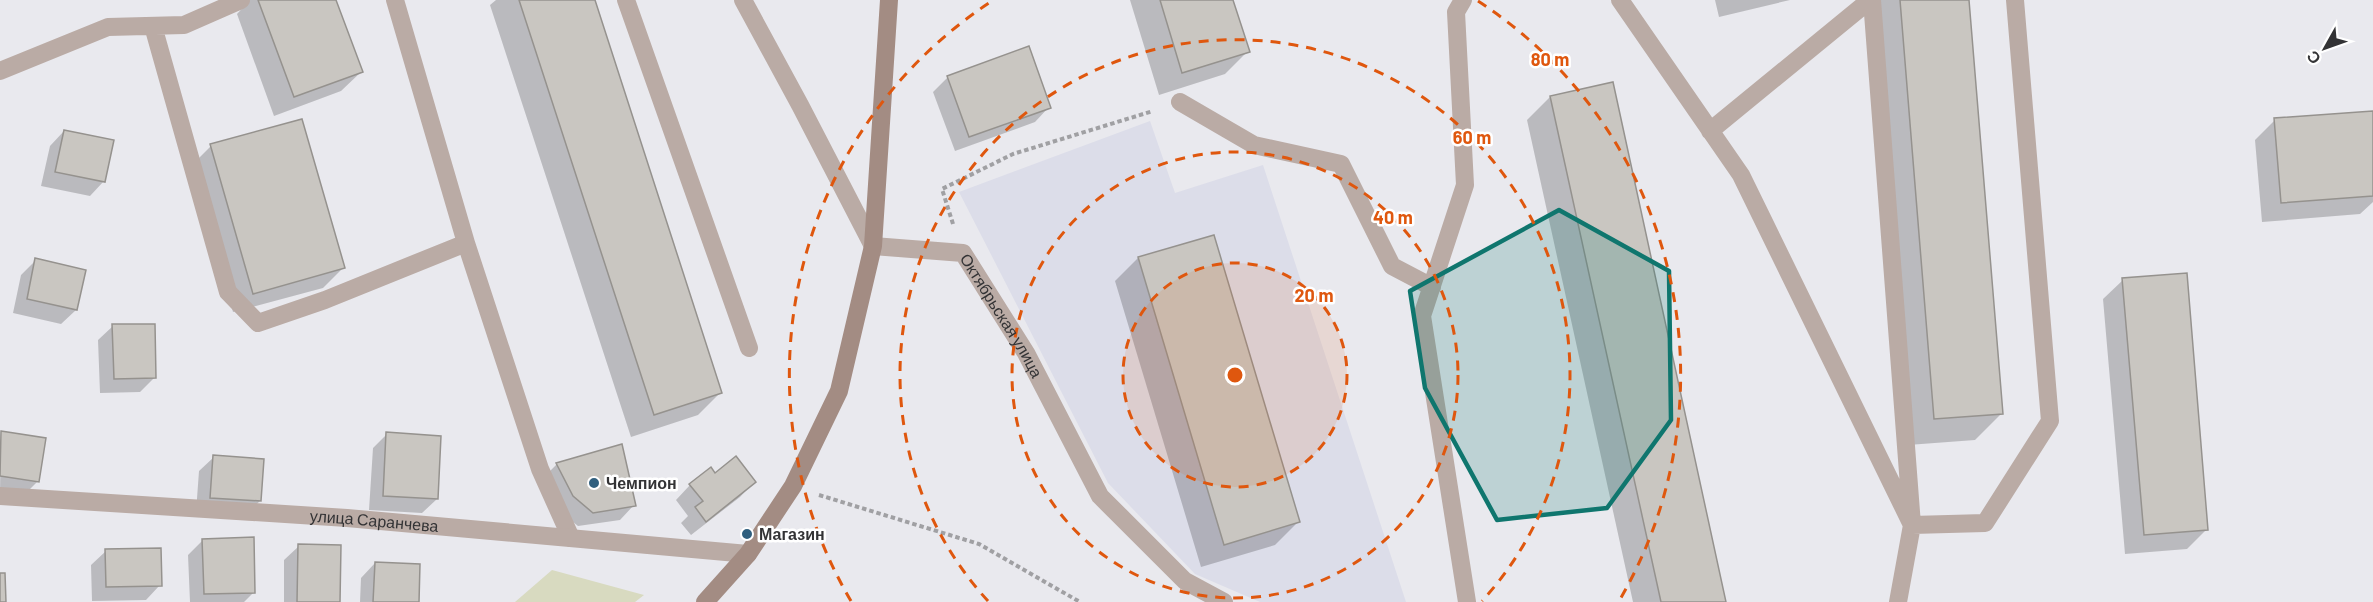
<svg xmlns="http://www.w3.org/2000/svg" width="2373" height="602" font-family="Barlow,sans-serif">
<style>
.built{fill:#dcdde9}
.green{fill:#d8dac0}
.shadow{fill:#0003}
.building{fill:#c9c6c1;stroke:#95928e;stroke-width:1.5}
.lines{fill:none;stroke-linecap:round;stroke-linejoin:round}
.path{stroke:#a0a0a3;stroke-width:4;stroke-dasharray:4.5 3;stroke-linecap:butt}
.lane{stroke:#baaba5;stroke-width:18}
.street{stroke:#baaba5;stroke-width:18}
.secondary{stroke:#a38c83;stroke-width:18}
.marked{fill:#0f766e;fill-opacity:0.2;stroke:#0f766e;stroke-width:4.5;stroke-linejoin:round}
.ring{fill:none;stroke:#df570e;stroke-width:3;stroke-dasharray:10 8}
.poi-dot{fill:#305f7e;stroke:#fff;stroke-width:2}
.labels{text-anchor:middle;stroke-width:5;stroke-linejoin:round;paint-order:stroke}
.street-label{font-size:16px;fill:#333335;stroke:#fff}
.poi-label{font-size:16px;font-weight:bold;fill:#333335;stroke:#fff;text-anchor:start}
.centre{fill:#df570e;stroke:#fff;stroke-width:3}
.ring-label{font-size:18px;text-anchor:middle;font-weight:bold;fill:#df570e;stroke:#fff;stroke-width:5;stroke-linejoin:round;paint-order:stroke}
</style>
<rect width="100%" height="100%" fill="#e9e9ee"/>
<path class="built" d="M1150 121 1175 193 1263 165 1406 602H1260L1195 574 1108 483 959 192Z"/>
<path class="green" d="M552 570 644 595 635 602H515Z"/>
<path class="shadow" d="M250 0H334L361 72 341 91 274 116 237 14Z
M496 0H593L721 392 698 415 631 437 490 5Z
M1130 0H1232L1248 51 1225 74 1159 95Z
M1715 0H1790L1719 17Z
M1872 0H1968L2002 413 1975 440 1908 445Z
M948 77 1049 107 1035 122 955 151 933 92Z
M1550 97 1725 602H1633L1527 120Z
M2373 112V202L2360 214 2262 222 2255 140 2275 120Z
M64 131 104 181 90 196 41 186 50 146Z
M211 146 343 268 323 288 233 312 192 165Z
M1138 258 1298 522 1275 545 1201 567 1115 281Z
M36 260 76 310 61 324 13 313 21 275Z
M2123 280 2207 529 2187 549 2125 554 2103 299Z
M113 326 154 378 140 392 100 393 98 340Z
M1 433 38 481 23 496 0 492Z
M387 434 437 499 422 513 369 510 373 448Z
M214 457 260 501 245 515 196 512 199 471Z
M557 464 634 505 620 520 578 526 558 510 543 478Z
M715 475 754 482 740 497 691 535 681 523 688 516 676 500 690 485Z
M203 540 254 592 244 602H190L188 555Z
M299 546 339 602H284V560Z
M106 551 160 585 146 600 92 601 91 565Z
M375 563 417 602H360L361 578Z"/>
<path class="building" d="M258 0H336L363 72 294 97Z
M519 0H595L722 393 654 415Z
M1160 0H1233L1250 52 1182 73Z
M1900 0H1969L2003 414 1934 419Z
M1029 46 1051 108 969 137 947 76Z
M1613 82 1726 602H1661L1550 96Z
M2373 111V196L2281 203 2274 118Z
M302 119 345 268 253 294 210 144Z
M64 130 114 140 105 182 55 172Z
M1214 235 1300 522 1224 545 1138 257Z
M35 258 86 270 77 310 27 299Z
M2187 273 2208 530 2144 535 2122 278Z
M112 324H155L156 378 114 379Z
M1 431 46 438 39 482 0 476Z
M386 432 441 436 438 499 383 496Z
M622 444 636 506 593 513 573 496 556 463Z
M213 455 264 459 261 501 210 498Z
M736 456 756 482 706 522 695 507 703 501 689 484 711 467 715 473Z
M254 537 255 593 204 594 202 539Z
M298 544 341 545 340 602H297Z
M161 548 162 586 106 587 105 549Z
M375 562 420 564 419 602H373Z
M0 573H5L6 602H0Z"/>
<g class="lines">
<path class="path" d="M953 224 942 189 1013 154 1153 111
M819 495 979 544 1080 602"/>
<path class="lane" d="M395 0 466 243
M626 0 749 348
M1463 0 1456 12 1465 185 1422 316 1467 602
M1620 0 1741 175 1912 525 1898 602
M1872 0 1912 525 1985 523 2050 421 2015 0
M153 26 228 292 258 323 325 300 466 243 540 469 571 538
M0 71 108 27 184 25 241 0
M1180 102 1254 145 1341 164 1392 266 1432 287
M1710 131 1870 0"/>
<g class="street">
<path id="s1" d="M743 0 800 105 873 246 963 253 1026 353 1100 496 1185 581 1224 602"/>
<path id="s2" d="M0 496 347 518 748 554"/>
</g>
<path class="secondary" d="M705 602 748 554 793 486 839 391 873 246 889 0"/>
</g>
<path class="marked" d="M1559 210 1669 271 1671 420 1607 508 1497 520 1425 388 1410 291Z"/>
<circle cx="1235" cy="375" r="112" fill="#df570e" fill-opacity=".12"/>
<g class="ring">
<circle cx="1235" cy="375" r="112"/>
<circle cx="1235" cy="375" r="223"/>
<path d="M988 601A335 335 0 1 1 1482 601"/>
<path d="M851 601A446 446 0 0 1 992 1M1478 1A446 446 0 0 1 1619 601"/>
</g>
<g class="poi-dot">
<circle cx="594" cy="483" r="6"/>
<circle cx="747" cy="534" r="6"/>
</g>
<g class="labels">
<g class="street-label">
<text dy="6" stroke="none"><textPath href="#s1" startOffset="442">Октябрьская улица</textPath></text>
<text dy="6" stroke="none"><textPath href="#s2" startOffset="375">улица Саранчева</textPath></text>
</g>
<g class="poi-label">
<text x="606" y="489">Чемпион</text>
<text x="759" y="540">Магазин</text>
</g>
</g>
<circle cx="1235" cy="375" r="9" class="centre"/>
<g class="ring-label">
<text x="1550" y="66">80 m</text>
<text x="1472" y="144">60 m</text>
<text x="1393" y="224">40 m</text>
<text x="1314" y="302">20 m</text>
</g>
<g transform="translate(2325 48) rotate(230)" stroke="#ffffff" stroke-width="4.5" paint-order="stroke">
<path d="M0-4.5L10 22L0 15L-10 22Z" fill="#333335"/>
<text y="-9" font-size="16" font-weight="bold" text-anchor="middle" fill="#333335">С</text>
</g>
</svg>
